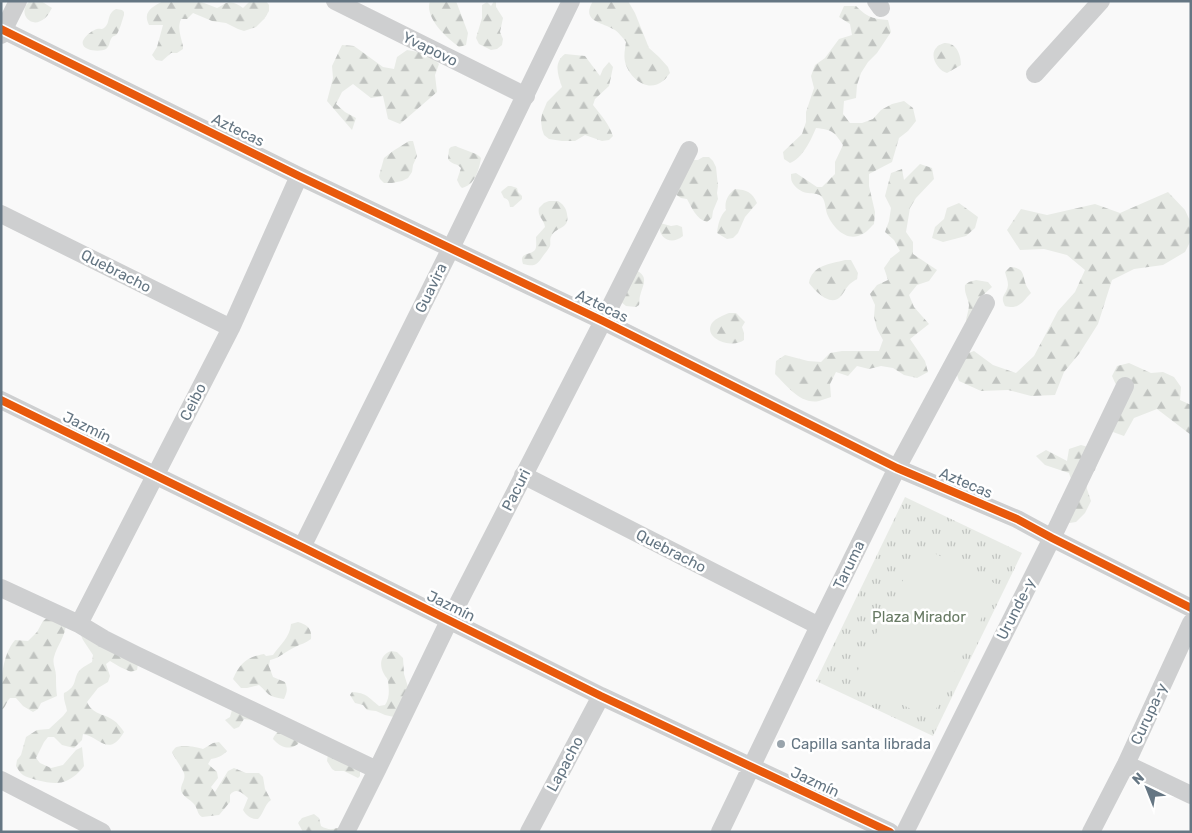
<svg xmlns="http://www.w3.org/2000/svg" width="1192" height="833" font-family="Rubik,sans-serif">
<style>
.forest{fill:url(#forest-firs)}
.park{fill:url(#park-tufts)}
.pitch{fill:#e8ebe6}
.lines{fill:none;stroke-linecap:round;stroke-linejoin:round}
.street{stroke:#cecfd0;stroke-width:18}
.cycleway-casing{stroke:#fff;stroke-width:11}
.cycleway{stroke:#e8590c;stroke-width:8}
.poi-dot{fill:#99a4ac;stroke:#fff;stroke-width:2}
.labels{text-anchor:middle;stroke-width:5;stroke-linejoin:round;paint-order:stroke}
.street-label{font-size:15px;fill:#657683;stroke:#fff}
.park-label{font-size:15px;fill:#687a64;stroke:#fff}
.poi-label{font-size:15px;fill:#657683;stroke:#fff;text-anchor:start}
</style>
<defs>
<pattern id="forest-firs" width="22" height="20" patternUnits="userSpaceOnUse" patternTransform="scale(1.25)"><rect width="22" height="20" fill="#e8ebe6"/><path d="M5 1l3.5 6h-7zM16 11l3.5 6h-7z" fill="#c0c3c0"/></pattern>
<pattern id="park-tufts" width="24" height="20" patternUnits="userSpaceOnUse" patternTransform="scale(1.25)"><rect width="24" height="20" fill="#e8ebe6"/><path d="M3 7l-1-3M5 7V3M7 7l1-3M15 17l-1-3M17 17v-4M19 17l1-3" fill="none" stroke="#c0c3c0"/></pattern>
</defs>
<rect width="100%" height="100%" fill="#f9f9f9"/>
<path class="forest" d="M30 1H41L52 8C50 11 48 16 45 18 31 31 16 12 30 1Z
M163 1H199L217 8C220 7 222 5 224 4 231 0 237 4 243 8L250 1H266L269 5V11L264 19 256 27 244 31 238 29 226 23 212 21 193 13 187 19H181C177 28 181 37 183 46V49L177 53H171L162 61 156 60 152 55 157 47 163 25H149C142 11 153 7 163 1Z
M430 1H456L468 33 466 45 459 47C447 38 424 18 430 1Z
M494 1H496V7L503 18 500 32 503 39 502 45 497 49 491 50 479 44 476 38 482 18V5L487 2 491 6Z
M593 1H628L635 13 649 48 659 57 668 67 670 73C668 75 666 79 663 81 648 93 631 79 626 65 623 58 625 49 626 42 623 38 619 33 615 30 603 22 580 22 593 1Z
M844 6H856C867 17 873 19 888 20L891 32 877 53 868 62 861 73 857 85 856 98 844 101 843 114 850 123H862L873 119 881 110 892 104 904 101 913 108 916 121 908 131 899 138 892 162 869 174V186L875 212 874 224C869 229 865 234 858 236 845 240 833 227 828 216 825 210 826 202 822 197 816 190 805 198 794 185 791 181 791 179 791 174L796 173 817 187H822L835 174V162L843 145C834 131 832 130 816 128 811 140 802 159 790 163L784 159 783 152 802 134 806 122V112L814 88 811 76 815 65 825 58 839 39 852 35 850 24 839 17Z
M116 9 122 10 124 12V15C122 21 120 29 117 34 113 38 114 34 111 39 109 42 110 46 106 49 99 53 77 50 84 39 86 35 93 30 97 29 100 28 101 30 104 28 111 23 106 14 116 9Z
M944 43C956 42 961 54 961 65L947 73C938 71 928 55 937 47 938 45 942 44 944 43Z
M342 45 354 46 383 67 394 69 397 57 407 50 430 54 439 64 435 75 437 92 400 124 388 119 383 96 371 98 353 84 342 92 336 104 345 112 356 118 352 130 327 101 333 78 332 66Z
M565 54 585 56 600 76 603 69 609 62 613 67 609 86 595 99 593 105C601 115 609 124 613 136L609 140 602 141 585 135 575 141H562L549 139 544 135 542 129 541 121 542 114 547 102 562 87C558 75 553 63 565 54Z
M409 141H413L417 156 413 165 412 172 408 178 402 181 392 183H384L380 179 379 176 384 158 393 151Z
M455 146 476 154 479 156 481 158C479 170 475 185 462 188L460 186 457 180 461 168C457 163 452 165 448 159L449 149 451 147Z
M703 157H709L713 161 716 167 718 186 717 193 718 199 713 211 712 218 707 222C696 219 692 208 687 199L681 198 675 194 692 160H698Z
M920 164 932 168 934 179 916 198 910 208 906 232 913 242V254L937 270 929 281 917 285 909 295 914 307 929 324 910 339 925 361 928 372 917 378 904 375 893 368 881 366 869 369 857 366 848 376 836 372 830 384 831 397C827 398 823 400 819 401 801 405 786 385 775 374L776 361 785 355 808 361 821 362 830 353 842 351H879L883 340 877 329 874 317 875 305 870 294 877 285 888 280 884 268 891 258 900 251 894 240 885 232 889 221 891 208 885 196 891 173 902 169 904 180Z
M508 186H511L517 188 518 192 522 196V199L513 207H510C509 202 509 199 504 198L501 192 503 190Z
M735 189C747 190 752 192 757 203L745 217 738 233 733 238 727 239 717 233C718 224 720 216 726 210 724 202 728 194 735 189Z
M1168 192 1185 210 1191 223V240L1185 252 1163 265 1134 269 1112 280 1098 324 1079 354 1064 372 1055 395 1031 396 1008 390 981 391 959 381 952 359 974 351 993 365 1016 373 1034 356 1058 311 1075 292 1085 270 1067 255 1044 249 1020 250 1007 230 1021 209 1047 215 1095 204 1120 213Z
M549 201H558C563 204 566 208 567 214 570 229 558 226 552 235 549 239 551 242 550 246 548 250 545 253 543 256 537 265 535 267 523 264 519 252 529 256 535 250 537 247 536 241 536 237L545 227C544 219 537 217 539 208L544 203Z
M959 203 978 217 975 228 966 236 943 242 932 238 935 227 944 219 947 208Z
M660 223 671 226 677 225 682 227 683 236C671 246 657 238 660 223Z
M845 260H851L858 273 857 279C854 281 850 283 848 286 845 289 844 293 841 296 831 308 815 291 809 283 812 265 830 264 845 260Z
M1010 267C1025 268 1022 274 1026 285 1027 287 1029 290 1031 293 1022 302 1019 310 1005 306 999 295 1007 295 1008 285 1008 281 1006 276 1005 272Z
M636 270C650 277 642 286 640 296 639 299 640 302 639 305L636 307 626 306 621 302Z
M976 280 988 282 992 287 982 296 966 322C966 316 969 311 969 305 968 298 964 293 965 285L969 282Z
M729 313H736L745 322 742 327 744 333V340C733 349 702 339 712 323 716 318 724 315 729 313Z
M1129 363 1151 373 1163 372 1174 377 1181 387 1180 400 1191 405V435L1157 409 1134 418 1124 436 1113 432 1122 398 1112 376 1117 366Z
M1081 445 1092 448 1099 459 1095 470 1086 479 1087 489 1091 501 1085 513 1076 522 1063 524 1054 516 1058 504 1068 496 1073 485 1069 473 1045 465 1036 456 1046 450 1067 461 1069 449Z
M48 617 66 623C66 636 57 645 54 657 52 664 56 669 56 676 56 683 56 689 57 696L41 703 38 709 33 712 23 706 16 698H10C6 702 6 707 1 711 1 687 0 658 15 640L28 641 37 632 43 621Z
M298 622C308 625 312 629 311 639 306 643 301 644 295 647 286 651 280 658 270 660L269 666 273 677 285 682C288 689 287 692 284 699 267 696 270 695 259 685L247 688H241L233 679C240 663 247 657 264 654L266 656 273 655C280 645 290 637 291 624Z
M78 629 139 658 137 670 131 672 120 667 110 661 106 664 110 676 108 682 98 688 87 702C93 715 103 713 113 720 118 723 121 728 124 732 109 758 100 737 83 734L82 740 74 748 62 745 54 737H48L44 742 36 758 40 763 51 768 63 765 76 750 82 747 84 766C80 772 73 778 66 781 56 786 32 780 23 775 20 773 18 769 16 766L17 760 21 755 26 737 37 730 49 729 63 716 67 711C66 704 63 700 64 693 79 686 72 677 81 669 84 666 89 664 92 662L93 655 83 640Z
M391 651 397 652 403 658 404 674 408 687 394 717 385 715 376 711 367 710 363 705 355 703 350 695 352 692C367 693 368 697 379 706L385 705C390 698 389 689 388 681 387 677 386 678 384 674 379 665 380 655 391 651Z
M246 699 255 702 264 711 252 720 244 719 239 727 234 729 225 720 230 717 232 710Z
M278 729 299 741 298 744C289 751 280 747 273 739 274 735 277 734 278 729Z
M219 742 227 751C222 756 218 758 211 759L208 764 217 772 218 778 211 787 215 792 228 771 234 768 246 773H259L263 777 265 789 271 800C264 805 264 813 258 819 250 819 247 816 243 810L248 798C242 793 236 787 230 795 230 797 230 801 230 802 229 803 220 814 219 815L202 817C197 814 198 809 194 804 190 799 181 796 181 789 181 784 186 779 184 773 181 766 175 759 172 752 173 751 174 749 175 748 180 744 197 747 203 749L213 743Z
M328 754 360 770V776L358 778 344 771H335L332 769 327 761Z
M314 814 319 818 321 826C328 830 332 830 340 827L348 832H303L298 823 302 818Z"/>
<path class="park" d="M905 497 1022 553 933 736 816 681Z"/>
<path class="pitch" d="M920 546 998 585 931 719 853 680Z"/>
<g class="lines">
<path class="street" d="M335 1 526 96
M876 1 881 8
M1 29 299 176 603 321 897 468 1017 519 1052 538 1191 608
M1 35 18 1
M1035 74 1101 1
M1 214 231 328
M1 400 302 547 601 696 890 832
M523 475 819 626
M302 547 451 248 571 1
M1 588 79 624 104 639 136 655 377 770
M79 624 231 328 299 176
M1126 764 1191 795
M1 780 102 832
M346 832 377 770 449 621 603 321 689 150
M529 832 601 696
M720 832 819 626 897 468 986 303
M905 832 1052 538 1125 386
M1091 832 1126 764 1191 623"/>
<defs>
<path id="cycleway" d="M1 29 299 176 603 321 897 468 1017 519 1052 538 1191 608
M1 400 302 547 601 696 890 832"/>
</defs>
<use href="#cycleway" class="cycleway-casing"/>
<use href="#cycleway" class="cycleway"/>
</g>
<circle class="poi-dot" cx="781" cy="744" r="5"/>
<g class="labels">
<g class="street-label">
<text transform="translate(430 49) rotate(26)" y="5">Yvapovo</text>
<text transform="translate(238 130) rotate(26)" y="5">Aztecas</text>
<text transform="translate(116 271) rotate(27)" y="5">Quebracho</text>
<text transform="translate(431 288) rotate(-64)" y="5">Guavira</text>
<text transform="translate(602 306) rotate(26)" y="5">Aztecas</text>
<text transform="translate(193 402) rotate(-63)" y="5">Ceibo</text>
<text transform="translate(87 427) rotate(26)" y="5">Jazmín</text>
<text transform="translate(966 483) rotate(23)" y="5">Aztecas</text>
<text transform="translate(516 490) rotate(-63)" y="5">Pacuri</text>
<text transform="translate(671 551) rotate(27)" y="5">Quebracho</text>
<text transform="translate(849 565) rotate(-64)" y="5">Taruma</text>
<text transform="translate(451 606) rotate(26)" y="5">Jazmín</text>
<text transform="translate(1016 609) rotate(-63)" y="5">Urunde-y</text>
<text transform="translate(1149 714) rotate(-65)" y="5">Curupa-y</text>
<text transform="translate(565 764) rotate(-62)" y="5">Lapacho</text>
<text transform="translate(815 782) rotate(25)" y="5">Jazmín</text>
</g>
<g class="park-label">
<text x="919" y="622">Plaza Mirador</text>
</g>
<g class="poi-label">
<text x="791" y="749">Capilla santa librada</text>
</g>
</g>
<rect width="1192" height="833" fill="none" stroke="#657683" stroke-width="5"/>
<g transform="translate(1147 788) rotate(317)" stroke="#ffffff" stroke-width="4" paint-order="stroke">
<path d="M0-4L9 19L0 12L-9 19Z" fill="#657683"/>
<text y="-8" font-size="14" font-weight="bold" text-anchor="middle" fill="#657683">N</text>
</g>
</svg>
